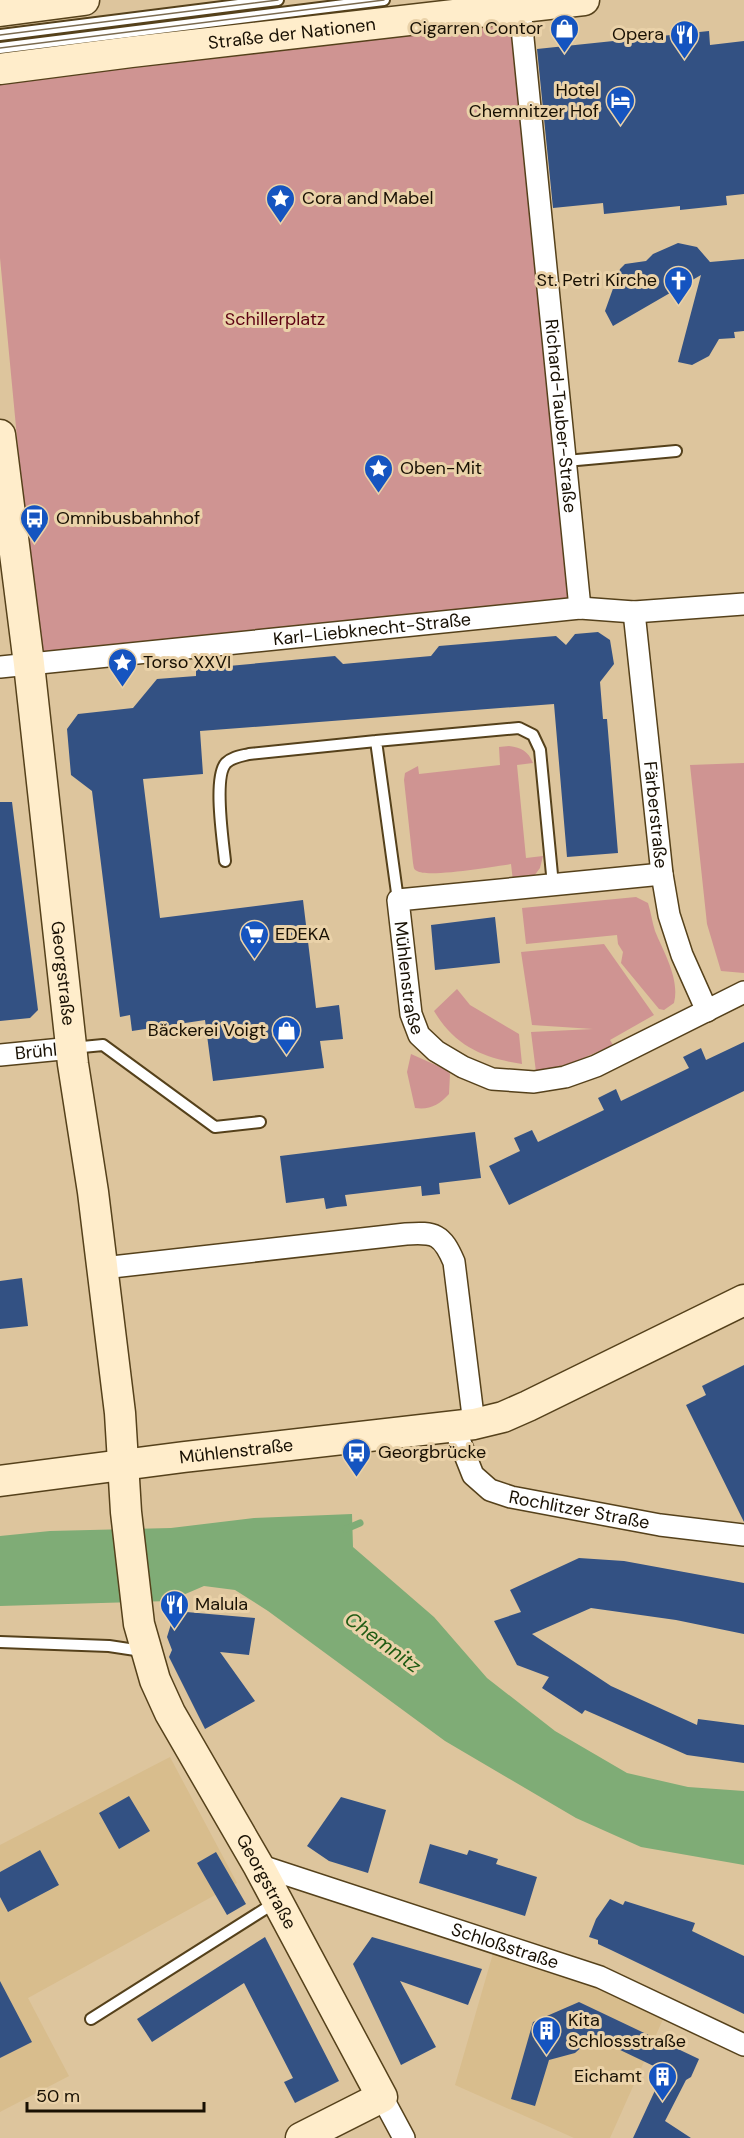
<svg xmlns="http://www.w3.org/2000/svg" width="744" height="2138" font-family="'DM Sans',sans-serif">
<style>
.built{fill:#d8bd8d}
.green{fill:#cf9492}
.water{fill:#7fac76}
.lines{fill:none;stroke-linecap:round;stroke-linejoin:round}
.stream{stroke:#7fac76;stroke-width:7}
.building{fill:#335183}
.lane-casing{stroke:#55411b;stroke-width:14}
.street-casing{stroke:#55411b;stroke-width:24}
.secondary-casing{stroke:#55411b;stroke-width:33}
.lane{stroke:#fff;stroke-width:10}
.street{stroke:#fff;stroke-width:21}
.secondary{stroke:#ffedcb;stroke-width:30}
.tram{stroke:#7b6b50;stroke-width:1.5}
.labels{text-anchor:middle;stroke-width:6;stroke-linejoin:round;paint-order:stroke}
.poi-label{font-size:18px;fill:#181003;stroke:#ead2a9;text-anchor:start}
.street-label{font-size:18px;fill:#181003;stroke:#ead2a9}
.park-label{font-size:18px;fill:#5d0112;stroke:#ead2a9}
.water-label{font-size:20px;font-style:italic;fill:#1f5b13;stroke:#ead2a9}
</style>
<rect width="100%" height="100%" fill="#ddc59d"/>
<path class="built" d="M170 1757 237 1883 28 1998 69 2076 0 2112V1845Z
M494 1950 573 1978 664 2017 610 2138H574L455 2085Z"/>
<path class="green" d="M516 19 573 602 40 658 25 522 0 258V74Z
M509 746C522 748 528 751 533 763L517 765 526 858 543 856 540 868 534 876 513 881 511 864C495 866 428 878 417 871 413 869 414 867 413 863L404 780 405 773 418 766 419 774 500 765 499 747Z
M744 763V973L721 971 707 924 690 765Z
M636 897 648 903C651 912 652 922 655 931 664 953 680 979 674 1003L664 1010 659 1009 621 963 623 952 618 944 617 935 526 944 522 908Z
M604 944 654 1015 610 1040 613 1045 572 1063 536 1072 531 1032 593 1029 532 1025 521 952Z
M457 989 470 1005 519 1034 522 1064C483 1058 455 1046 434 1011Z
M411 1054 447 1070 450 1074 449 1094C439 1105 430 1110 415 1108L407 1072Z"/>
<path class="water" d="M352 1514 353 1547 434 1617 487 1678 555 1731 627 1773 688 1787 744 1791V1865L641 1847 576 1818 445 1741 268 1611 235 1590 204 1586 169 1601 0 1606V1536L50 1531 171 1528 254 1518Z"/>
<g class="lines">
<path class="stream" d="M346 1529 360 1523"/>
</g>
<path class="building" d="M709 31 710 45 744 41V194L726 196 727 205 680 210V206L604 214 603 203 553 208 537 49Z
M678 243 697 247 710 262 744 259V331L734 332 735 338 719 339 709 356 692 365 678 362 701 275 613 326 605 311 620 269 625 264 646 261 653 254Z
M598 632 610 640 614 664 600 682 603 719H607L618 853 567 857 554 704 200 731 203 774 143 779 160 918 303 900 316 1008 339 1005 343 1039 320 1041 324 1068 213 1081 205 1020 132 1031 130 1015 120 1017 92 791 71 775 67 729 78 714 133 708 157 679 196 676V669L335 656 343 664 431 656 439 646 556 636 566 645 575 634Z
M0 802H12L38 1010 30 1018 0 1021Z
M495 917 500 963 435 970 431 925Z
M744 1042V1091L509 1205 489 1166 520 1151 514 1138 532 1130 538 1142 604 1110 598 1098 616 1089 621 1101 689 1068 683 1057 701 1048 706 1060Z
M475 1132 481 1178 439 1183 440 1194 422 1196 421 1186 345 1195 347 1206 337 1207 326 1209 324 1198 286 1203 280 1156Z
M22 1278 28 1326 0 1329V1281Z
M744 1365V1522L686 1405 706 1395 702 1386Z
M579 1558 624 1561 744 1583V1634L676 1620 591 1608 532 1634 611 1686 697 1725 698 1719 744 1725V1763L687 1755 585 1710 582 1714 542 1688 549 1677 517 1665 494 1621 521 1612 510 1590Z
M175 1611 255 1618 249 1655 220 1652 255 1701 205 1729 169 1657 172 1650 167 1637Z
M129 1796 150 1831 119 1849 99 1813Z
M341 1797 386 1810 368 1873 329 1861 307 1846Z
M430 1844 467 1855 469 1850 498 1859 496 1864 537 1877 525 1916 419 1883Z
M40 1850 59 1885 8 1912 0 1897V1872Z
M216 1852 246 1904 227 1915 197 1863Z
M610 1899 623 1905 625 1901 695 1923 692 1931 744 1956V2014L611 1950 598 1944V1940L589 1937 596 1919Z
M265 1937 339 2081 295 2103 284 2082 293 2078 244 1983 152 2042 137 2019Z
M372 1937 482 1969 468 2005 400 1981 436 2047 401 2065 353 1964Z
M0 1981 32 2042 0 2058Z
M579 2002 699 2059 691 2077 686 2080 665 2121 691 2138H633L664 2071 593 2037 575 2053 549 2060 535 2106 511 2099 533 2022Z"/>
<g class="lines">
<defs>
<path id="lane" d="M0 35 278 0
M0 48 384 0
M566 461 676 451
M376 741 398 900
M225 861C223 841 213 777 226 763 232 757 241 756 249 754L376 741 519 728 533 735 540 750 553 885
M72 1048 103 1045 215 1127 260 1122
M0 1642 109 1646 142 1651
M91 2019 276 1902"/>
<g id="street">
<path id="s1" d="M520 8 580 608"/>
<path id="s2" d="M634 612 662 874 669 915 682 955 707 1011"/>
<path id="s3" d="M0 667 580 608 634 612 744 604"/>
<path id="s4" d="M662 874 398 900 411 1014 419 1035 436 1051 463 1067 492 1079 534 1082 565 1077 596 1066 744 992"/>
<path id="s5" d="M0 1055 72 1048"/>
<path d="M103 1268 406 1234C435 1232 442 1234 454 1262L474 1424"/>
<path id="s6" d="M454 1427 473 1475 490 1490 511 1497 660 1525 744 1535"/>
<path id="s7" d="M258 1865 600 1977 744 2045"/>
<path d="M382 2097 404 2138"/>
</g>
<g id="secondary">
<path d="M0 11 84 0"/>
<path id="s8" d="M0 69 131 52 584 0"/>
<path id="s9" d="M0 435 29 664 73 1064 93 1192 120 1413 126 1512 139 1624 155 1680 170 1713 258 1865 382 2097 301 2138"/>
<path id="s10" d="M0 1481 184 1457 474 1424 503 1417 528 1406 744 1300"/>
</g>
</defs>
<use href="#lane" class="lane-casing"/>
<use href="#street" class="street-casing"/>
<use href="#secondary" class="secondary-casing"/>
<use href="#lane" class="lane"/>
<use href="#street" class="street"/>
<use href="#secondary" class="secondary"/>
<path class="tram" d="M0 35 278 0
M0 48 384 0"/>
</g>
<defs>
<symbol id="shop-pin" viewBox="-11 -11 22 30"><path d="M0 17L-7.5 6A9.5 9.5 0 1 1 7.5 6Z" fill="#1554c0" stroke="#ead2a9"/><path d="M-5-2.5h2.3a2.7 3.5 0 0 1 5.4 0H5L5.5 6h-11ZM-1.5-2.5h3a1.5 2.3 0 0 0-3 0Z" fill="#fff"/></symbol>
<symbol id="restaurant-pin" viewBox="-11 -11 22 30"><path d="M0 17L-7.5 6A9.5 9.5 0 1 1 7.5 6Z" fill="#1554c0" stroke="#ead2a9"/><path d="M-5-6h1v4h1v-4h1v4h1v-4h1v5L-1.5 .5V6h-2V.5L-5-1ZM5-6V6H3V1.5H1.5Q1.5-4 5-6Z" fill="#fff"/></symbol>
<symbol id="hotel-pin" viewBox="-11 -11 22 30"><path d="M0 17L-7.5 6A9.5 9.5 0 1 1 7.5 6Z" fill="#1554c0" stroke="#ead2a9"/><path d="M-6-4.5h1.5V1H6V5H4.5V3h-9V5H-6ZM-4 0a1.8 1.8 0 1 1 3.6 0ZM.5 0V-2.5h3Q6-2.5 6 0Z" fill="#fff"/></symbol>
<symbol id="sight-pin" viewBox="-11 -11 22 30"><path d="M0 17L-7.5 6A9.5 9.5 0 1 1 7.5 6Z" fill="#1554c0" stroke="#ead2a9"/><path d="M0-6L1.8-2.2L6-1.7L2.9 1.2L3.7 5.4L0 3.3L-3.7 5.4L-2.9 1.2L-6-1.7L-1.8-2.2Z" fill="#fff"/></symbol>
<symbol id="church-pin" viewBox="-11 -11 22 30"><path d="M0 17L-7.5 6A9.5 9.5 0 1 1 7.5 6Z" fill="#1554c0" stroke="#ead2a9"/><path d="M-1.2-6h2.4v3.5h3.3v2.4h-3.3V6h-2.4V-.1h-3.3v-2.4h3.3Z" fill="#fff"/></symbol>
<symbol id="bus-pin" viewBox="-11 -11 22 30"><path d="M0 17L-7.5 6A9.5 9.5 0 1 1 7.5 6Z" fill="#1554c0" stroke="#ead2a9"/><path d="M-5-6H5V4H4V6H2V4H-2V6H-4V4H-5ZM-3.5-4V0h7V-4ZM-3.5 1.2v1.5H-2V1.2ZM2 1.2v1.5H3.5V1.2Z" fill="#fff"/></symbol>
<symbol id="supermarket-pin" viewBox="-11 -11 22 30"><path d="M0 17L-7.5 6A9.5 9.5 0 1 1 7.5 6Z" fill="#1554c0" stroke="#ead2a9"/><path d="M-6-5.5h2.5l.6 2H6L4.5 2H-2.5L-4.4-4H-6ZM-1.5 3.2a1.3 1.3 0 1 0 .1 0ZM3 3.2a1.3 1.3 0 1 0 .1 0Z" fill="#fff"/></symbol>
<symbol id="building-pin" viewBox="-11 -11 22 30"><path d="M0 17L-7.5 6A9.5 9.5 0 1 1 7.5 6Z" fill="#1554c0" stroke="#ead2a9"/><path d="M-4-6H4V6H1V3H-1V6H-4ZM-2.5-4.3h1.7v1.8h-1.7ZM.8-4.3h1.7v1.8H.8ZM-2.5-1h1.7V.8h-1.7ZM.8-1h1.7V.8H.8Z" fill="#fff"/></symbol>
</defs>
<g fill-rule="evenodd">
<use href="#shop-pin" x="548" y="12" width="33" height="45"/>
<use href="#restaurant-pin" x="668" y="18" width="33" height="45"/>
<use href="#hotel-pin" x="604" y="84" width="33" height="45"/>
<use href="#sight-pin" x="264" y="182" width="33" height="45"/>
<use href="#church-pin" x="662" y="264" width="33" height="45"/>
<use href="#sight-pin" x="362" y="452" width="33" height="45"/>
<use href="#bus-pin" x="18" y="502" width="33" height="45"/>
<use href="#sight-pin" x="106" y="646" width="33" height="45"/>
<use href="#supermarket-pin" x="238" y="918" width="33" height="45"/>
<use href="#shop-pin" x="270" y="1014" width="33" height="45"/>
<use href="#bus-pin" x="340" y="1436" width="33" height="45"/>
<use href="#restaurant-pin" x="158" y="1588" width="33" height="45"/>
<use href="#building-pin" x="530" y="2014" width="33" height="45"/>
<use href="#building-pin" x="646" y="2060" width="33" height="45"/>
</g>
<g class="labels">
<g class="poi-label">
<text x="543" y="34" text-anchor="end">Cigarren Contor</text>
<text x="664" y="40" text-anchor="end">Opera</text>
<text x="599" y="96" text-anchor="end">Hotel<tspan x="599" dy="21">Chemnitzer Hof</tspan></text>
<text x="302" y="204">Cora and Mabel</text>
<text x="657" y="286" text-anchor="end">St. Petri Kirche</text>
<text x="400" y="474">Oben-Mit</text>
<text x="56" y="524">Omnibusbahnhof</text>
<text x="143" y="668">Torso XXVI</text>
<text x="275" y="940">EDEKA</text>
<text x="266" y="1036" text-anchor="end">Bäckerei Voigt</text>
<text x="378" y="1458">Georgbrücke</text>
<text x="195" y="1610">Malula</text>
<text x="568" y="2026">Kita<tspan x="568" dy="21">Schlossstraße</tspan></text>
<text x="642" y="2082" text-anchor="end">Eichamt</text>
</g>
<g class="street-label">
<text dy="6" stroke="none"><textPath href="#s8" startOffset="294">Straße der Nationen</textPath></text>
<text dy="6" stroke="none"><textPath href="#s1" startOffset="410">Richard-Tauber-Straße</textPath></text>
<text dy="6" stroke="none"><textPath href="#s3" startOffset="374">Karl-Liebknecht-Straße</textPath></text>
<text dy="6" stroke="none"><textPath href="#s2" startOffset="204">Färberstraße</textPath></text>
<text dy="6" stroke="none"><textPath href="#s9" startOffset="542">Georgstraße</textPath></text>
<text dy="6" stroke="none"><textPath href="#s4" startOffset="344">Mühlenstraße</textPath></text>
<text dy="6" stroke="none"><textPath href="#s5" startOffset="36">Brühl</textPath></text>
<text dy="6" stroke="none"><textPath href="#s10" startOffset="238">Mühlenstraße</textPath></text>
<text dy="6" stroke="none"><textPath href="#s6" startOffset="166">Rochlitzer Straße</textPath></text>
<text dy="6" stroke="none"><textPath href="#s9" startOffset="1486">Georgstraße</textPath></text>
<text dy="6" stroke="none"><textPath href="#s7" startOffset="260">Schloßstraße</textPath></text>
</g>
<g class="park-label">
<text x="275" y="325">Schillerplatz</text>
</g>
<g class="water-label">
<text transform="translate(383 1642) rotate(36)" y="7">Chemnitz</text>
</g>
</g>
<path d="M27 2102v9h177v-9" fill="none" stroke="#181003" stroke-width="3"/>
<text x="36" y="2102" font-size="18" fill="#181003" stroke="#ead2a9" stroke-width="4.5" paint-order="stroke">50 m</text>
</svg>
